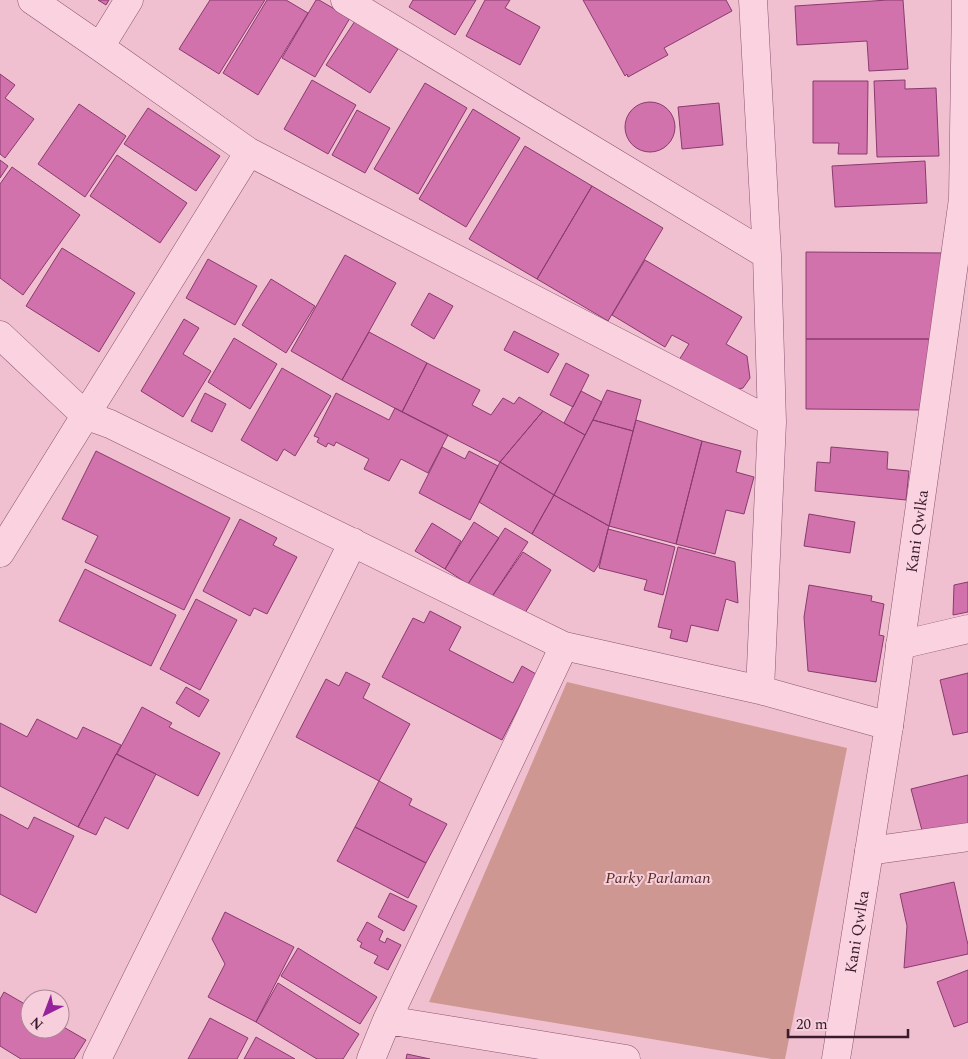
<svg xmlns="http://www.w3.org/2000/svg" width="968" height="1059" font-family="Spectral,serif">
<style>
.green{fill:#cf9792}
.building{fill:#d172ad;stroke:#8a3b6e}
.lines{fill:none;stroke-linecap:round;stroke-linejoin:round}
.minor-casing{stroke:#8a5671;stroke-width:29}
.tertiary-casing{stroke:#8a5671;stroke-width:29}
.minor{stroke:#fbd2e0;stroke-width:28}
.tertiary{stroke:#fbd2e0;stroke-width:28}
.labels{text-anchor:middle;stroke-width:4;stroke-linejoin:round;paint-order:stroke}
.street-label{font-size:16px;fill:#381c2c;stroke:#f7cfdc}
.park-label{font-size:16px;font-style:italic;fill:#562c21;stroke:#f7cfdc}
</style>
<rect width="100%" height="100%" fill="#f0bfd0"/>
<path class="green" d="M567 682 847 748 785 1059H772L429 1002Z"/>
<path class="building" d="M98 0H109L106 5Z
M210 0H265L219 74 179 49Z
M267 0H286L308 13 258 95 223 73Z
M316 0H319L350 18 315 77 282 58Z
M413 0H476L455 35 409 7Z
M485 0H510L505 8 540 27 520 65 466 36Z
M583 0H726L732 11 664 48 668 55 628 77 627 74 625 76Z
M888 0H903L908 69 869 71 867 41 797 45 795 6Z
M355 21 398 49 370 93 326 65Z
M0 74 15 85 5 98 34 119 5 158 0 154Z
M312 80 356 105 328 154 284 129Z
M905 80V89L936 88 939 156 877 157 874 81Z
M813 81H868L867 154H838L839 143H813Z
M425 83 467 108 418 194 374 169Z
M625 127a25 25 0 1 1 50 0a25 25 0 1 1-50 0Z
M719 103 723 145 682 149 678 107Z
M79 104 126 136 85 197 38 164Z
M148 108 220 156 196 191 124 144Z
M473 109 520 138 466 227 419 199Z
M357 110 390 128 365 173 332 155Z
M525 146 592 186 537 279 469 239Z
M117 155 187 203 160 243 90 196Z
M0 160 8 166 0 178Z
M925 161 927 203 835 207 832 166Z
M12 167 80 215 23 295 0 278V184Z
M592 186 663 228 608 321 537 279Z
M62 248 135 293 99 352 26 306Z
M806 252 947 253 932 339H806Z
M345 255 396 283 342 380 291 351Z
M208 259 257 286 235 325 186 298Z
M645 260 742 317 726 344 747 356 750 378 743 388 730 391 679 360 689 344 672 335 665 347 612 315Z
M271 279 315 306 286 353 242 325Z
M429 293 453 306 434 339 411 325Z
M184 319 199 328 183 354 211 371 183 417 141 391Z
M514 331 559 354 548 373 504 350Z
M369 332 427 363 402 412 342 380Z
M234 338 277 364 250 409 208 382Z
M806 339H932L922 410 806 409Z
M427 363 480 390 472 405 491 415 503 398 514 404 519 397 543 411 500 462 402 412Z
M566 363 589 375 573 407 550 395Z
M282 368 331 396 295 456 284 449 277 461 241 440Z
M607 390 641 400 633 431 593 420Z
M581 391 602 402 585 435 564 423Z
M205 393 226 404 212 432 191 421Z
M336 393 389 420 395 408 448 435 428 473 401 459 389 481 364 469 369 459 336 442 334 446 328 443 326 447 317 442 319 438 314 436Z
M543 411 585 435 554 495 500 462Z
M593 420 633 431 609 526 554 495Z
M636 420 702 441 676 544 609 526Z
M702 441 741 451 736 472 754 477 744 514 726 510 715 554 676 544Z
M442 447 465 459 469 451 498 466 470 520 419 493Z
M831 447 888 452 887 469 909 471 906 500 815 491 817 462 830 463Z
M96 451 230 518 184 610 85 562 98 536 62 519Z
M500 462 554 495 532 534 479 502Z
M554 495 609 526 599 564 594 572 532 534Z
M809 514 855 522 850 553 804 546Z
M240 519 277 538 273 545 297 557 267 614 254 608 250 616 203 591Z
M474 522 499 538 468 584 445 569Z
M432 523 461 541 445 569 415 551Z
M505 528 528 542 491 598 468 584Z
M608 529 675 547 663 595 644 590 647 580 599 568Z
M678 547 735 562 738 603 726 599 718 631 691 625 687 642 670 638 672 630 658 627Z
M523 552 551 570 525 613 491 598Z
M85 569 176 615 151 666 59 621Z
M968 582V612L953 615 954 585Z
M809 585 872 596 871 601 884 604 879 635 884 636 876 682 808 671 804 617Z
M196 599 237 620 200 690 160 669Z
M430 611 461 627 449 650 513 683 522 666 536 674 502 740 382 677 413 618 424 623Z
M346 672 370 684 363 698 410 724 379 781 296 737 326 679 339 686Z
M968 673V732L953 735 940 680Z
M186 687 209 700 199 717 176 703Z
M142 707 172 723 169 727 220 753 198 796 117 754Z
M37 719 77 739 83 727 121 745 78 827 0 786V723L27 737Z
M116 754 156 774 128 829 105 817 96 835 78 827Z
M968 775V828L924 838 911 789Z
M379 781 412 799 409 805 447 824 426 863 355 827Z
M0 814 28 829 34 817 74 836 36 913 0 894Z
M355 827 426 863 408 898 337 861Z
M954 882 968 945V954L904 968 907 926 900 894Z
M390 893 417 906 404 931 378 917Z
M225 912 294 947 256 1022 208 997 225 964 212 939Z
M367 922 383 931 379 940 385 943 387 938 401 945 388 970 374 963 378 956 360 947 362 943 357 940Z
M298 948 377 997 360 1024 281 976Z
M968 970V1022L954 1027 937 982Z
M278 983 359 1034 343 1059H317L256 1022Z
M4 992 30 1007V1029H60V1025L86 1040 74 1059H21L0 1046V999Z
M210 1018 248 1038 237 1059H188Z
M256 1037 295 1059H244Z
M407 1054 430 1059H406Z"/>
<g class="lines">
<defs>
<path id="minor" d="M32 0 100 47 249 152 772 422
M345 0 767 255
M753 0 767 255 772 422 760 690
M100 47 129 0
M0 335 85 415 110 424 564 646 760 690 889 726
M0 553 249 152
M900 645 968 629
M869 851 968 837
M387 1020 626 1059
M97 1059 353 542
M371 1059 387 1020 564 646"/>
<g id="tertiary">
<path id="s1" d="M836 1059 889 726 963 199 966 0"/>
</g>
</defs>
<use href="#minor" class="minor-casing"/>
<use href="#tertiary" class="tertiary-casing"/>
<use href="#minor" class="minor"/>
<use href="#tertiary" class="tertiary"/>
</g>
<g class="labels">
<g class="street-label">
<text dy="6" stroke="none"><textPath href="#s1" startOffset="534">Kani Qwlka</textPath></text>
<text dy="6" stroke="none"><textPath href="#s1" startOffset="129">Kani Qwlka</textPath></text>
</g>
<g class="park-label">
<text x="658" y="883">Parky Parlaman</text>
</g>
</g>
<g transform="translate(45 1014) rotate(222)"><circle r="24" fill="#f7cfdc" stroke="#ab8796"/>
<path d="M0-4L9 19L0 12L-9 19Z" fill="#96239c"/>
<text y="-8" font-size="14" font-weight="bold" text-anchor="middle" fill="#381c2c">N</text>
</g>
<path d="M788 1029v8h120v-8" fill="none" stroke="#381c2c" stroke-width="2.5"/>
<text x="796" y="1029" font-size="15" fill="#381c2c" stroke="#f7cfdc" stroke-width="4" paint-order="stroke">20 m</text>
</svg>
